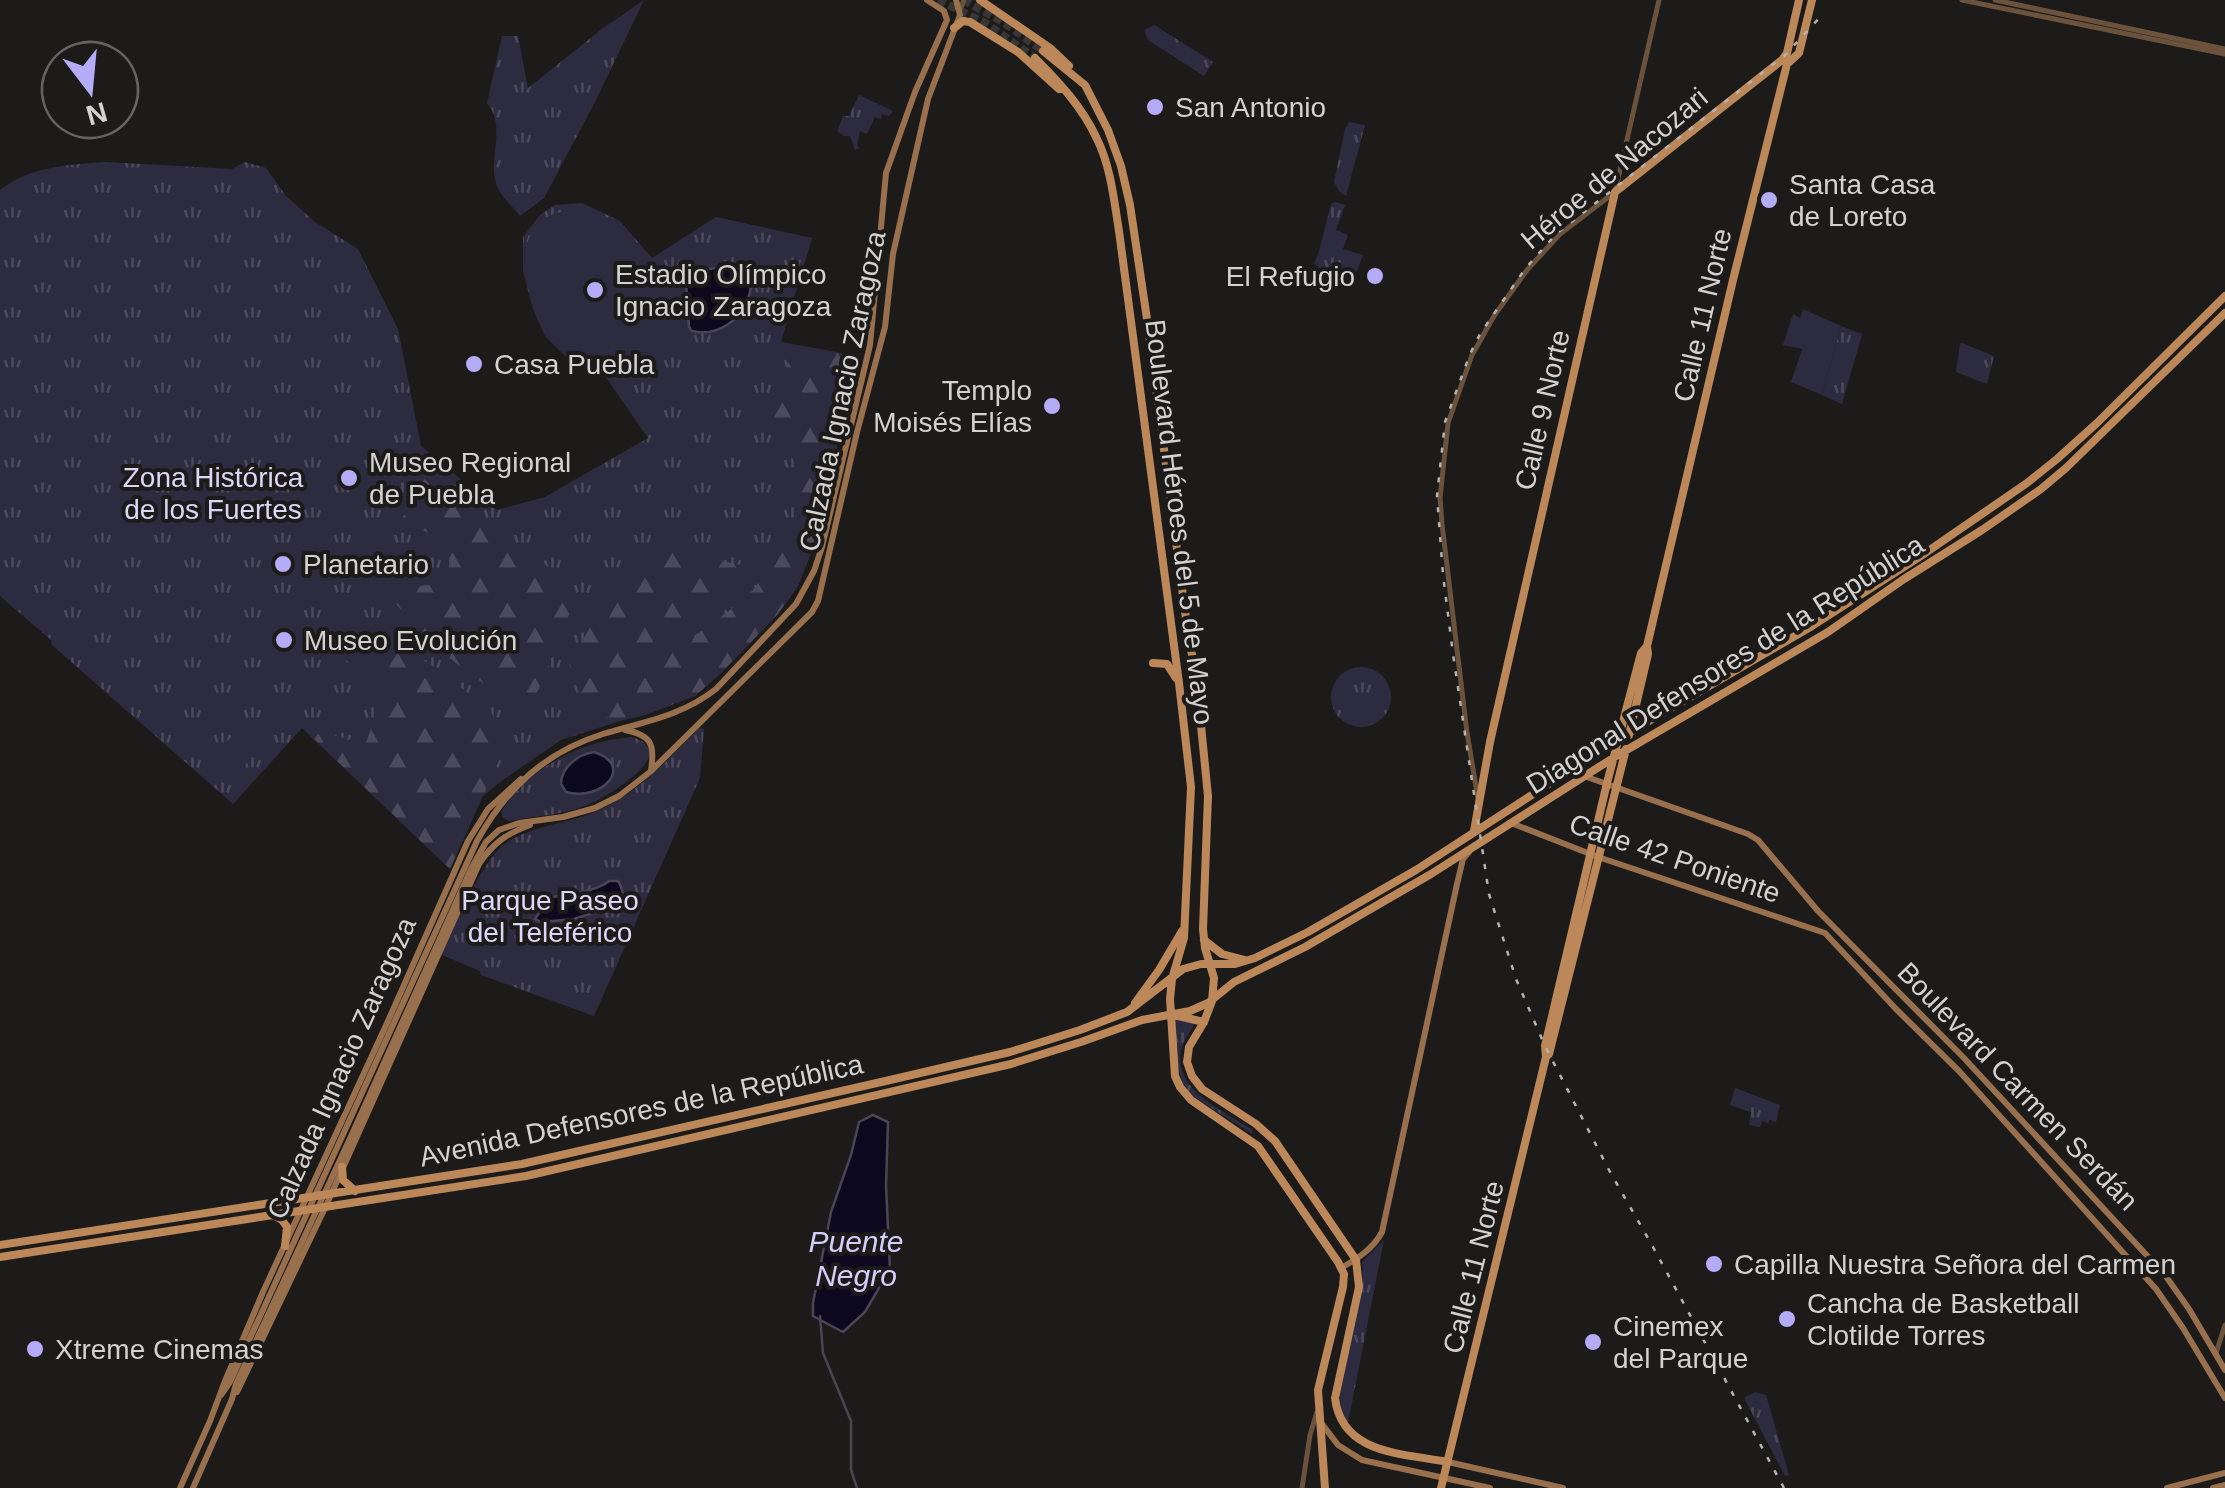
<svg xmlns="http://www.w3.org/2000/svg" width="2225" height="1488" font-family="Arial,sans-serif">
<style>
.grass{fill:url(#grass-tufts)}
.forest{fill:url(#forest-firs)}
.garden{fill:#2d2b40}
.water{fill:#0c081e;stroke:#484554;stroke-width:2.5}
.lines{fill:none;stroke-linecap:round;stroke-linejoin:round}
.stream{stroke:#484554;stroke-width:2.5}
.primary-tunnel{stroke:#383635;stroke-width:8;stroke-dasharray:8 4;stroke-linecap:butt}
.tertiary{stroke:#6b523c;stroke-width:5}
.secondary{stroke:#99704d;stroke-width:6}
.primary{stroke:#bc8859;stroke-width:8}
.rail{stroke:#b5b3b2;stroke-width:2.5;stroke-dasharray:5 10;stroke-linecap:butt}
.poi-dot{fill:#b5acf8;stroke:#1d1b19;stroke-width:4}
.labels{text-anchor:middle;stroke-width:8;stroke-linejoin:round;paint-order:stroke}
.poi-label{font-size:28px;fill:#d4d2d1;stroke:#1d1b19;text-anchor:start}
.street-label{font-size:28px;fill:#d4d2d1;stroke:#1d1b19}
.park-label{font-size:28px;fill:#dad7f9;stroke:#1d1b19}
.water-label{font-size:30px;font-style:italic;fill:#d3cefb;stroke:#1d1b19}
</style>
<defs>
<pattern id="grass-tufts" width="24" height="20" patternUnits="userSpaceOnUse" patternTransform="scale(2.5)"><rect width="24" height="20" fill="#2d2b40"/><path d="M3 7l-1-3M5 7V3M7 7l1-3M15 17l-1-3M17 17v-4M19 17l1-3" fill="none" stroke="#4b495b"/></pattern>
<pattern id="forest-firs" width="22" height="20" patternUnits="userSpaceOnUse" patternTransform="scale(2.5)"><rect width="22" height="20" fill="#2d2b40"/><path d="M5 1l3.5 6h-7zM16 11l3.5 6h-7z" fill="#4b495b"/></pattern>
</defs>
<rect width="100%" height="100%" fill="#1d1b19"/>
<path class="grass" d="M644 0 594 104 544 198 520 216C513 207 499 195 496 183 488 156 507 127 487 103L502 36H518L528 88 602 29Z
M1154 25 1213 62 1204 76 1148 40 1144 30Z
M859 95 893 111 889 116 882 114 881 119 875 117 867 134 860 131 857 145 860 148 855 150 850 136H844L837 131 843 116H849Z
M1349 122 1365 125 1346 196 1339 191 1334 182 1345 129Z
M105 162 232 169 245 162 266 168 286 196 315 222 358 249 398 329 421 446 497 510 545 497 648 438 601 370 570 361 545 336 533 309 523 271V237L540 215 555 205 582 203 620 221 652 258 716 217 812 238 781 342 858 356 814 545 798 586 778 614 721 673 695 696 645 715 623 720 561 740 500 782 482 797 450 869 302 728 233 804 52 645 51 640 0 596V190C31 166 67 165 105 162Z
M1335 202 1345 205 1336 230 1348 235 1343 249 1363 255 1354 279 1319 268 1314 263 1318 255 1331 204Z
M1841 326 1862 334 1842 404 1822 395Z
M1962 343 1994 356 1987 384 1956 372 1960 344Z
M1331 697a30 30 0 1 1 60 0a30 30 0 1 1-60 0Z
M699 728 704 729 700 778 594 1016 481 975 480 971 440 954C454 927 481 864 502 846 526 826 569 824 597 811 637 794 669 759 699 728Z
M631 737C685 751 606 798 587 805 562 816 536 815 510 821L503 818 501 812C528 768 581 741 631 737Z
M1175 1017 1195 1022C1191 1032 1183 1041 1181 1051 1173 1091 1226 1112 1253 1130L1252 1134 1191 1095C1173 1075 1176 1042 1175 1017Z
M1735 1088 1780 1105 1776 1122 1770 1120 1768 1123 1762 1121 1760 1127 1749 1125 1751 1112 1730 1105Z
M1384 1240 1348 1423C1321 1383 1368 1310 1362 1262Z
M1755 1392 1766 1395 1789 1475 1785 1476 1744 1398Z"/>
<path class="forest" d="M781 342 848 355 839 437 814 545 798 586 778 614 721 673 695 696 645 715 623 720 604 717 600 711 604 702 734 607C739 601 747 596 752 591 764 577 796 524 799 507 805 475 790 440 761 426L769 416 789 361Z
M424 479 572 584 577 595 532 705 524 714 444 654 370 577 384 550C389 603 466 592 446 549 440 537 427 531 414 528L393 535Z
M645 545 755 568 737 592 588 704 578 690 569 664 607 597Z
M370 634 406 655 429 663 490 710 500 729 503 741 501 756 450 869 314 739 321 731 365 745 389 681 346 662 357 639Z"/>
<path class="garden" d="M572 210C620 209 654 255 664 299 667 314 668 329 659 343 651 356 637 364 622 367 615 368 606 369 599 368 549 356 495 259 543 220 551 213 562 212 572 210Z
M1803 309 1841 326 1822 395 1791 382 1802 349 1783 345 1793 314 1800 318Z
M222 752a15 15 0 1 1 30 0a15 15 0 1 1-30 0Z
M608 920 615 940 566 957 559 938Z"/>
<path class="water" d="M725 267C775 263 744 343 692 331L689 327 686 281 693 271Z
M594 752C635 765 603 802 566 792L561 784C561 767 579 754 594 752Z
M609 881H618C624 890 625 902 619 911L602 910 574 919 541 922 535 919 549 898C570 892 592 894 609 881Z
M873 1115 888 1122 886 1186 890 1269 865 1312 843 1332 813 1316V1303L831 1212 851 1155 859 1122Z"/>
<g class="lines">
<path class="stream" d="M820 1316 823 1353 851 1421V1470L857 1488"/>
<path class="primary-tunnel" d="M938 0 984 22 1035 58
M963 0 1003 22 1043 51"/>
<path class="tertiary" d="M1962 0 2225 54
M1995 0 2225 49
M960 10 964 0
M1478 799 1467 733 1442 524 1440 498 1448 423 1472 355 1494 316 1527 270 1560 234 1615 192 1659 0
M2216 1353 2225 1325
M1302 1488 1310 1435 1317 1412"/>
<path class="secondary" d="M625 730C652 735 655 745 651 770
M1570 771 1748 834 1758 840 1818 911 1963 1057 2165 1275 2189 1309 2225 1370
M1511 823 1598 857 1825 933 1896 1009 1959 1071 2156 1289 2183 1328 2225 1398
M1341 1268C1357 1259 1373 1249 1382 1232L1457 884 1463 859 1469 852
M237 1392 325 1208 479 864C493 843 506 834 530 825
M221 1395 230 1382 477 841C506 789 545 752 603 734 643 722 682 716 716 689L796 604 814 571 822 547 870 345 886 173 915 92 947 20 944 11 927 0
M1322 1424 1338 1445 1362 1460 1490 1488
M1448 1462 1563 1488
M180 1488 210 1421 225 1381 263 1292 388 1021 468 841 488 809 521 779
M193 1488 232 1399 236 1384 353 1132 472 867 486 842 499 830 519 823 563 817 595 808 619 796 650 772 812 612 818 601 857 432 885 327 893 254 928 99 960 15 956 0
M2167 1488 2225 1473
M2213 1488 2225 1485"/>
<path class="primary" d="M980 0 1050 48 1069 66
M954 28 963 21 970 22 1018 52 1059 89
M1043 51 1085 85 1108 130 1121 166 1130 205 1147 319 1188 634 1196 675 1208 796 1203 929 1205 948 1214 978 1212 1001 1204 1022 1189 1047 1187 1062 1192 1076 1202 1089 1256 1124 1275 1141 1356 1260 1359 1287 1335 1398C1342 1455 1403 1453 1448 1462
M1035 58C1059 82 1083 108 1097 139 1111 167 1114 201 1119 231L1179 683 1191 787 1184 938 1172 979 1170 999 1175 1076 1180 1087 1191 1100 1258 1146 1338 1262 1344 1274 1343 1287 1318 1390 1325 1488
M1153 663 1167 664 1176 678
M1629 735 1648 654 1647 646 1733 280 1787 64 1799 53 1812 0
M1474 831 1490 742 1615 192 1782 60 1787 53 1799 0
M1204 940 1222 954 1245 960
M1135 1003 1159 970 1182 931
M1174 1015 1204 1022
M1546 1057 1549 1054 1626 749
M342 1167 343 1180 355 1191
M275 1216 282 1220 287 1227 285 1246
M0 1245 522 1164 890 1080 1010 1052 1080 1030 1127 1012 1183 969 1201 964H1235L1255 958 1308 932 1416 870 1618 739 1812 626 1918 558 2027 483 2057 459 2097 423 2225 296
M0 1257 526 1176 1011 1064 1081 1042 1142 1020 1190 1011 1208 1003 1234 982 1305 947 1431 874 1613 758 1828 632 1904 579 1982 530 2041 489 2066 468 2225 313
M1441 1488 1546 1057 1545 1046 1607 783 1641 653 1647 646"/>
<path class="rail" d="M1784 1488 1653 1247 1609 1170 1545 1046 1516 979 1489 894 1453 654 1443 575 1437 496 1445 422 1470 354 1480 334 1525 269 1556 234 1785 55 1823 14"/>
</g>
<g class="poi-dot">
<circle cx="1155" cy="107" r="10"/>
<circle cx="1769" cy="200" r="10"/>
<circle cx="1375" cy="276" r="10"/>
<circle cx="595" cy="290" r="10"/>
<circle cx="474" cy="364" r="10"/>
<circle cx="1052" cy="406" r="10"/>
<circle cx="349" cy="478" r="10"/>
<circle cx="283" cy="564" r="10"/>
<circle cx="284" cy="640" r="10"/>
<circle cx="1714" cy="1264" r="10"/>
<circle cx="1787" cy="1319" r="10"/>
<circle cx="1593" cy="1342" r="10"/>
<circle cx="35" cy="1349" r="10"/>
</g>
<g class="labels">
<g class="poi-label">
<text x="1175" y="117">San Antonio</text>
<text x="1789" y="194">Santa Casa<tspan x="1789" dy="32">de Loreto</tspan></text>
<text x="615" y="284">Estadio Olímpico<tspan x="615" dy="32">Ignacio Zaragoza</tspan></text>
<text x="1355" y="286" text-anchor="end">El Refugio</text>
<text x="494" y="374">Casa Puebla</text>
<text x="1032" y="400" text-anchor="end">Templo<tspan x="1032" dy="32">Moisés Elías</tspan></text>
<text x="369" y="472">Museo Regional<tspan x="369" dy="32">de Puebla</tspan></text>
<text x="303" y="574">Planetario</text>
<text x="304" y="650">Museo Evolución</text>
<text x="1734" y="1274">Capilla Nuestra Señora del Carmen</text>
<text x="1807" y="1313">Cancha de Basketball<tspan x="1807" dy="32">Clotilde Torres</tspan></text>
<text x="1613" y="1336">Cinemex<tspan x="1613" dy="32">del Parque</tspan></text>
<text x="55" y="1359">Xtreme Cinemas</text>
</g>
<g class="street-label">
<text transform="translate(1614 168) rotate(-40)" y="10">Héroe de Nacozari</text>
<text transform="translate(1702 315) rotate(-77)" y="10">Calle 11 Norte</text>
<text transform="translate(842 391) rotate(-78)" y="10">Calzada Ignacio Zaragoza</text>
<text transform="translate(1542 410) rotate(-77)" y="10">Calle 9 Norte</text>
<text transform="translate(1180 522) rotate(83)" y="10">Boulevard Héroes del 5 de Mayo</text>
<text transform="translate(1725 664) rotate(-32)" y="10">Diagonal Defensores de la República</text>
<text transform="translate(1675 858) rotate(19)" y="10">Calle 42 Poniente</text>
<text transform="translate(341 1068) rotate(-66)" y="10">Calzada Ignacio Zaragoza</text>
<text transform="translate(2018 1086) rotate(46)" y="10">Boulevard Carmen Serdán</text>
<text transform="translate(641 1110) rotate(-12)" y="10">Avenida Defensores de la República</text>
<text transform="translate(1473 1267) rotate(-76)" y="10">Calle 11 Norte</text>
</g>
<g class="park-label">
<text x="213" y="487">Zona Histórica<tspan x="213" dy="32">de los Fuertes</tspan></text>
<text x="550" y="910">Parque Paseo<tspan x="550" dy="32">del Teleférico</tspan></text>
</g>
<g class="water-label">
<text x="856" y="1252">Puente<tspan x="856" dy="34">Negro</tspan></text>
</g>
</g>
<g transform="translate(90 90) rotate(164)"><circle r="48" fill="#1d1b19" stroke="#666463" stroke-width="2.5"/>
<path d="M0-8L18 38L0 25L-18 38Z" fill="#b5acf8"/>
<text y="-15" font-size="28" font-weight="bold" text-anchor="middle" fill="#d4d2d1">N</text>
</g>
</svg>
